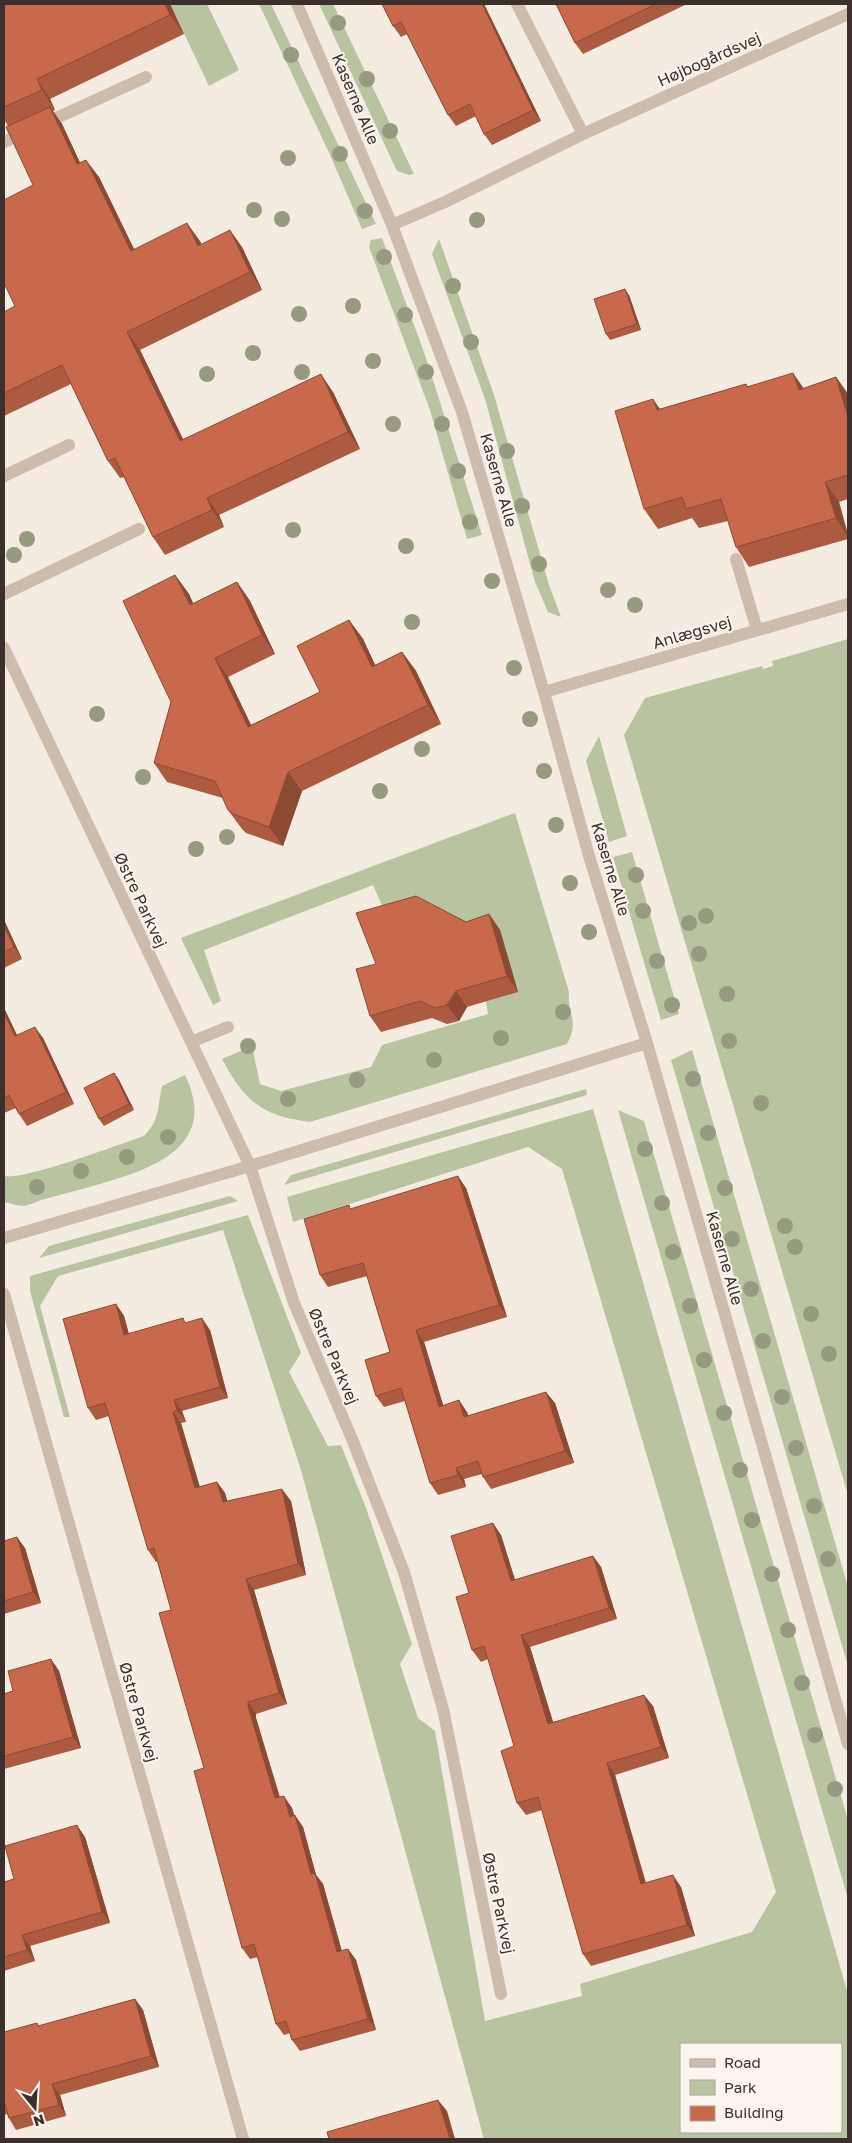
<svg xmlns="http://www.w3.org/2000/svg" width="852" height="2143" font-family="'Golos Text',sans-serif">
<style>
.green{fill:#b8c4a0;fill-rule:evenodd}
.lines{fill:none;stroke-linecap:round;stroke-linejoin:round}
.minor{stroke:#cdbbac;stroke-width:12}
.tree{fill:#969b7f}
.wall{fill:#ac5a40}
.shaded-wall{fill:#8c4a34}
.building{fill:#c8694b;stroke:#8c4a34}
.labels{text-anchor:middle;stroke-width:4;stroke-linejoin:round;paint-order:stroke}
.street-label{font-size:16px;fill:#3b302b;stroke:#fbf5ee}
</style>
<rect width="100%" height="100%" fill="#f4ebe1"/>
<path class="green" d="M170 4H207L239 70 209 86Z
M259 4H271L376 224 362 229 331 157Z
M319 4H333L414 174 409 175 397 171Z
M382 238 425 355 482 535 467 539 430 410 369 247 371 240Z
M439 239 494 395 549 585 561 617 548 612 535 582 485 399 432 254Z
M848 639V1495L624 735 645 698 762 666 763 669 773 666 772 661Z
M599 736 627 836 609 842 586 761Z
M515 813 569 992C567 1015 580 1020 567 1044L310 1122C262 1116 245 1102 222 1059L252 1046 260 1084 281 1091 371 1067 382 1045 488 1014 486 1002 386 915 373 885 204 950 221 1001 213 1005 181 938Z
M632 852 679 1014 661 1020 613 857Z
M692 1050 848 1587V1666L671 1060Z
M185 1075C222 1152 142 1172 86 1188 71 1192 56 1196 41 1200 36 1202 29 1205 23 1206 17 1206 10 1203 4 1202V1176C23 1181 120 1144 144 1136 161 1118 157 1108 162 1086Z
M586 1089 587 1095 284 1185 291 1175Z
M593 1109 848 1994V2139H484L301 1470 223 1230 58 1276 40 1306 70 1417H64L30 1291V1276L248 1215 301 1353 289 1372 328 1446 341 1445 366 1508 412 1644 400 1664 418 1718 435 1731 485 2021 582 1996 580 1984 752 1932 776 1892 562 1169 528 1147 293 1222 287 1197ZM681 2044H841V2132H681Z
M618 1110 644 1121 848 1820V1899Z
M230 1196 238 1201 39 1258 49 1246Z"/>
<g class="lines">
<path class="minor" d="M297 4 392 225 462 412 544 692 589 856 647 1043 848 1744
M517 4 583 134
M4 142 146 77
M392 225 445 202 583 134 848 14
M4 476 69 445
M736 559 757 630
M4 594 139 529
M4 648 250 1166 294 1303 352 1439 404 1572 443 1709 501 1994
M544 692 848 604
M191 1042 228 1027
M4 1238 250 1166 647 1043
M4 1294 243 2139"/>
</g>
<g class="tree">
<circle cx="338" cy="23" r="8"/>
<circle cx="291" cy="55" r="8"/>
<circle cx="367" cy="79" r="8"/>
<circle cx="390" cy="131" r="8"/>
<circle cx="340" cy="154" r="8"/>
<circle cx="288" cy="158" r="8"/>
<circle cx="254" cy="210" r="8"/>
<circle cx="365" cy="211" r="8"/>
<circle cx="282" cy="219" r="8"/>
<circle cx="477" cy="220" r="8"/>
<circle cx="384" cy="257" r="8"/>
<circle cx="453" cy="286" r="8"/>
<circle cx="353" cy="306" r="8"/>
<circle cx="299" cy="314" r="8"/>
<circle cx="405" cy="315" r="8"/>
<circle cx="471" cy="342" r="8"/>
<circle cx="253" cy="353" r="8"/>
<circle cx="373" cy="361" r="8"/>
<circle cx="302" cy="372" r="8"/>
<circle cx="426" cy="372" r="8"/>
<circle cx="207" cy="374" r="8"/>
<circle cx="393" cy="424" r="8"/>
<circle cx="442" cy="424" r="8"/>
<circle cx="507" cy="451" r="8"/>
<circle cx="458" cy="471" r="8"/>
<circle cx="522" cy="506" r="8"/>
<circle cx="470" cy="522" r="8"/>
<circle cx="293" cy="530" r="8"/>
<circle cx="27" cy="539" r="8"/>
<circle cx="406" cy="546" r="8"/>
<circle cx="14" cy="555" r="8"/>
<circle cx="539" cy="564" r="8"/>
<circle cx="492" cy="581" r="8"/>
<circle cx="608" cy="590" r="8"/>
<circle cx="635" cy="605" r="8"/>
<circle cx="412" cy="622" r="8"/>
<circle cx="514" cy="668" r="8"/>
<circle cx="97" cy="714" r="8"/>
<circle cx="530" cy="719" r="8"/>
<circle cx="422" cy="749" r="8"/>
<circle cx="544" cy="771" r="8"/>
<circle cx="143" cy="777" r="8"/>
<circle cx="380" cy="791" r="8"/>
<circle cx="556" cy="825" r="8"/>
<circle cx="227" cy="837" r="8"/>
<circle cx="196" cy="849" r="8"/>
<circle cx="636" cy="875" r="8"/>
<circle cx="570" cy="883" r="8"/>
<circle cx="643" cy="911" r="8"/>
<circle cx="706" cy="916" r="8"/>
<circle cx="689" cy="923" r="8"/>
<circle cx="589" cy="932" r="8"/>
<circle cx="699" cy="954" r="8"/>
<circle cx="657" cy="961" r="8"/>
<circle cx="727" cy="994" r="8"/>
<circle cx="672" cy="1005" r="8"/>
<circle cx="563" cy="1012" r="8"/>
<circle cx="501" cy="1038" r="8"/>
<circle cx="729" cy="1041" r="8"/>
<circle cx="248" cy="1046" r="8"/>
<circle cx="434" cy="1060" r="8"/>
<circle cx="693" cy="1079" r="8"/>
<circle cx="357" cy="1080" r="8"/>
<circle cx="288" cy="1099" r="8"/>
<circle cx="761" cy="1103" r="8"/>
<circle cx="708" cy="1133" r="8"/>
<circle cx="168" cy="1137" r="8"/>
<circle cx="645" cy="1149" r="8"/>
<circle cx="127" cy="1157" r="8"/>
<circle cx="81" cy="1171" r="8"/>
<circle cx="37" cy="1187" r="8"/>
<circle cx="725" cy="1188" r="8"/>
<circle cx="662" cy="1203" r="8"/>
<circle cx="785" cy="1226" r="8"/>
<circle cx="732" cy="1239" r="8"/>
<circle cx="795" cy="1247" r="8"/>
<circle cx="673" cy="1252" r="8"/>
<circle cx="751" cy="1289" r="8"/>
<circle cx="690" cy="1306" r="8"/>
<circle cx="811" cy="1314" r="8"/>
<circle cx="763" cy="1341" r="8"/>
<circle cx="829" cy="1354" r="8"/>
<circle cx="704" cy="1360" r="8"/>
<circle cx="782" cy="1397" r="8"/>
<circle cx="724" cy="1413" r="8"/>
<circle cx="796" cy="1448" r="8"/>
<circle cx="740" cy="1470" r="8"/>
<circle cx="814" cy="1506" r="8"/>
<circle cx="752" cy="1520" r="8"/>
<circle cx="828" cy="1559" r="8"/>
<circle cx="772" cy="1574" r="8"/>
<circle cx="788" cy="1630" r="8"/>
<circle cx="802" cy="1683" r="8"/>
<circle cx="815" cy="1735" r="8"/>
<circle cx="835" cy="1789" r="8"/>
</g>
<path class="wall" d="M4 4H170L184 34 50 99 55 110 53 111 62 124 80 163 99 177 134 249 200 241 201 244 242 247 262 290 140 350 183 439 333 392 360 449 219 515 224 527 165 555 153 537 124 477 120 478 108 461 71 384 4 416V312L15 306 33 185 8 126 5 121H4Z
M382 4H484L541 121 492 145 484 134 476 116 456 126 448 115 407 34 401 37 393 26Z
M556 4H687L583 54 575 43Z
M629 295 641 330 610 340 606 334Z
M836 377 848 394V499L839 502 848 534V539L749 567 736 547 728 521 699 528 692 518 658 529 644 509 660 409 746 384 748 387 804 388Z
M175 575 189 594 193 604 237 582 250 601 275 654 228 677 251 725 320 692 349 620 363 639 375 665 402 652 416 671 441 724 302 791 283 846 246 833 242 829 228 810 223 798 167 782 154 763 171 702Z
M489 914 500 930 518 992 467 1007 459 1021 447 1024 432 1018 381 1032 370 1016 376 964 466 922Z
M4 920 22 959 4 968Z
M4 1008 17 1035 43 1038 74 1104 27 1126 19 1114 16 1108 4 1113Z
M114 1073 119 1080 134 1110 104 1126 99 1119Z
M466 1188 507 1317 424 1342 443 1405 467 1412 468 1416 555 1403 574 1463 491 1489 483 1477 482 1474 464 1479 466 1487 438 1495 430 1483 405 1401 384 1407 376 1396 390 1352 367 1276 328 1287 320 1275 351 1209Z
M116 1304 124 1316 129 1334 187 1323 210 1330 228 1398 182 1411 186 1422 181 1423 200 1487 217 1482 225 1493 227 1501H291L306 1575 254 1590 287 1704 256 1714V1718L280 1797 292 1808 294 1815 303 1827 316 1875 323 1884 342 1951 348 1949 356 1960 376 2030 300 2051 292 2040 290 2033 284 2035 276 2024 258 1957 250 1959 242 1948 171 1610 157 1561 156 1562 148 1550 109 1416 96 1420 88 1408Z
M501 1535 515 1580 593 1556 601 1567 617 1619 530 1647 553 1722 653 1706 669 1758 615 1775 646 1883 681 1887 695 1936 591 1966 583 1954 542 1810 526 1815 517 1803 514 1746 488 1659 481 1662 472 1650 469 1593Z
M4 1541 25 1548 41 1603 4 1614Z
M51 1659 59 1671 81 1748 4 1769V1694L13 1691Z
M85 1837 110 1923 30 1946 35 1961 4 1971V1882L14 1879Z
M135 1999 143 2010 159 2067 60 2095 66 2116 16 2130 9 2118 7 2114 4 2115V2032L37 2023 39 2026Z"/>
<path class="shaded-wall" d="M165 4H170L184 34 170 15Z
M482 4H484L541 121 533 110Z
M37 79 50 99 55 110 42 90Z
M50 107 62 124 89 182 77 164Z
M86 160 99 177 143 268 131 251Z
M187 223 200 241 210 263 198 246Z
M230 230 242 247 262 290 250 272Z
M625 289 629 295 641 330 637 324Z
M127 332 140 350 192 458 180 441Z
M793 373 807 393 799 390Z
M321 374 333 392 360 449 348 432Z
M836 377 848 394V417Z
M653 399 667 419 657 410Z
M825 482 839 502 848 537 836 518Z
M207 498 219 515 224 527 212 510Z
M175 575 189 594 203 625 190 605Z
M237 582 250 601 275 654 262 635Z
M349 620 363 639 385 686 372 667Z
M402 652 416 671 441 724 428 705Z
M215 658 228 677 261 746 248 727Z
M288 772 302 791 283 846 269 827Z
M489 914 500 930 518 992 507 976Z
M4 920 22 959 14 947 4 926Z
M456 991 467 1007 459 1021 447 1005Z
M4 1008 23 1048 15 1036 4 1013Z
M35 1027 43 1038 74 1104 66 1092Z
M114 1073 119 1080 134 1110 129 1104Z
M458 1176 466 1188 507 1317 499 1305Z
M116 1304 124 1316 132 1346 124 1335Z
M202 1318 210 1330 228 1398 220 1387Z
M416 1330 424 1342 447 1418 439 1407Z
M546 1392 555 1403 574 1463 565 1451Z
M174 1400 182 1411 186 1422 177 1410Z
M459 1400 467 1412 473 1429 464 1417Z
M173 1412 181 1423 203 1499 195 1488Z
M456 1468 464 1479 466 1487 458 1475Z
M217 1482 225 1493 231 1514 223 1502Z
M282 1489 291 1501 306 1575 298 1564Z
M493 1523 501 1535 519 1593 511 1581Z
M17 1537 25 1548 41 1603 33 1592Z
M593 1556 601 1567 617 1619 609 1608Z
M246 1579 254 1590 287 1704 279 1693Z
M521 1635 530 1647 557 1735 548 1724Z
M51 1659 59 1671 81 1748 73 1737Z
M644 1695 653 1706 669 1758 661 1747Z
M248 1702 256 1714V1718L283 1810 275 1798 248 1706Z
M607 1763 615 1775 649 1896 641 1884Z
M284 1796 292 1808 298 1828 290 1817Z
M295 1815 303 1827 316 1875 323 1884 345 1963 337 1952 311 1874Z
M77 1825 85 1837 110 1923 102 1912Z
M673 1875 681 1887 695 1936 687 1925Z
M22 1935 30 1946 35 1961 27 1950Z
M348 1949 356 1960 376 2030 368 2019Z
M135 1999 143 2010 159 2067 151 2056Z
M52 2084 60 2095 66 2116 59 2105Z
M438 2100 447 2111 455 2139H450Z"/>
<path class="building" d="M4 4H165L170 15 37 79 42 90 4 107Z
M382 4H482L533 110 484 134 470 104 448 115 401 22 393 26Z
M556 4H656L575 43Z
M50 107 77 164 86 160 131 251 187 223 198 246 230 230 250 272 127 332 180 441 321 374 348 432 207 498 212 510 153 537 115 458 108 461 62 365 4 393V312L15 306 4 283V200L33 185 6 127Z
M625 289 637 324 606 334 594 299Z
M793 373 799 390 836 377 848 417V475L825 482 836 518 736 547 721 499 686 509 682 497 644 509 615 411 653 399 657 410 746 384 747 387Z
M175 575 190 605 237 582 262 635 215 658 248 727 320 692 297 646 349 620 372 667 402 652 428 705 288 772 269 827 233 814 228 810 215 781 154 763 171 702 123 601Z
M416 896 466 922 489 914 507 976 456 991 447 1005 435 1008 420 1001 370 1016 356 969 376 964 356 913Z
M4 926 14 947 4 952Z
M4 1013 15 1036 35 1027 66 1092 19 1114 9 1095 4 1098Z
M114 1073 129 1104 99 1119 84 1088Z
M458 1176 499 1305 416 1330 439 1407 459 1400 464 1417 546 1392 565 1451 483 1477 478 1461 456 1468 458 1475 430 1483 401 1388 376 1396 365 1360 390 1352 363 1263 320 1275 304 1219 349 1205 350 1209Z
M116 1304 124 1335 183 1318 185 1323 202 1318 220 1387 174 1400 177 1410 173 1412 195 1488 217 1482 223 1502 282 1489 298 1564 246 1579 279 1693 248 1702V1706L275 1798 284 1796 290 1817 295 1815 311 1874 315 1873 337 1952 348 1949 368 2019 292 2040 286 2021 276 2024 254 1944 242 1948 194 1771 204 1768 159 1613 171 1610 154 1548 148 1550 105 1403 88 1408 63 1319Z
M493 1523 511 1581 593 1556 609 1608 521 1635 548 1724 644 1695 661 1747 607 1763 641 1884 673 1875 687 1925 583 1954 538 1797 517 1803 501 1751 514 1746 484 1646 472 1650 456 1597 469 1593 451 1536Z
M17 1537 33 1592 4 1601V1541Z
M51 1659 73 1737 4 1756V1694L13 1691 8 1671Z
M77 1825 102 1912 22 1935 27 1950 4 1957V1882L14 1879 5 1846Z
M135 1999 151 2056 52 2084 59 2105 9 2118 4 2101V2032L37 2023 38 2026Z
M438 2100 450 2139H329L327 2132Z"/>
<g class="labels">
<g class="street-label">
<text transform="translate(709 59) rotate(-24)" y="6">Højbogårdsvej</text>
<text transform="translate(356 99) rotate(67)" y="6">Kaserne Alle</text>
<text transform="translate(499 480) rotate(74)" y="6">Kaserne Alle</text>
<text transform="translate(692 632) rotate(-16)" y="6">Anlægsvej</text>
<text transform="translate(611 869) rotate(73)" y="6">Kaserne Alle</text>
<text transform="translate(141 900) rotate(65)" y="6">Østre Parkvej</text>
<text transform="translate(725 1258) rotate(74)" y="6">Kaserne Alle</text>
<text transform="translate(334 1356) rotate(67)" y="6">Østre Parkvej</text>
<text transform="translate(139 1712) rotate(74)" y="6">Østre Parkvej</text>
<text transform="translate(499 1903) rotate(78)" y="6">Østre Parkvej</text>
</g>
</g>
<rect width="852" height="2143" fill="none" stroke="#3b302b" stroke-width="10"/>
<rect x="680" y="2043" width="162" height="90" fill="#fbf5ee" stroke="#aea6a0"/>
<rect x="690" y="2059" width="25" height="8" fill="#cdbbac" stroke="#aea6a0"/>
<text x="724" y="2068" font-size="15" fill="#3b302b">Road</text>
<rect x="690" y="2080" width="25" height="15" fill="#b8c4a0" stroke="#aea6a0"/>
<text x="724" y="2093" font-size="15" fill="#3b302b">Park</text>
<rect x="690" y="2106" width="25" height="15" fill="#c8694b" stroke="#aea6a0"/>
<text x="724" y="2118" font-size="15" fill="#3b302b">Building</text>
<g transform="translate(35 2108) rotate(162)" stroke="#fbf5ee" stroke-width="4" paint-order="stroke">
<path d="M0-4L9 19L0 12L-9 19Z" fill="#3b302b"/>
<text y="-8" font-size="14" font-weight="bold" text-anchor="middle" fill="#3b302b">N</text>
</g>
</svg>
